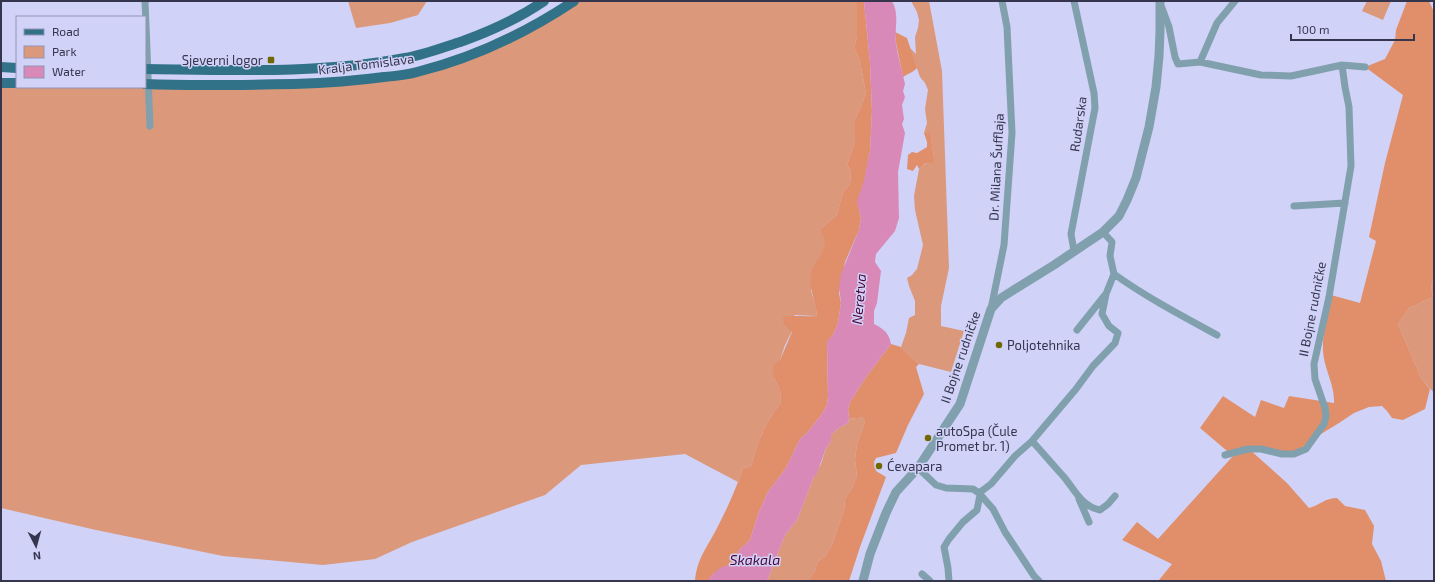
<svg xmlns="http://www.w3.org/2000/svg" width="1435" height="582" font-family="'Exo 2',sans-serif">
<style>
.green{fill:#db987a}
.forest{fill:#e08f6a}
.water{fill:#d889b7}
.lines{fill:none;stroke-linecap:round;stroke-linejoin:round}
.minor{stroke:#81a0ad;stroke-width:7}
.tertiary{stroke:#81a0ad;stroke-width:9}
.primary{stroke:#327289;stroke-width:10}
.poi-dot{fill:#706800;stroke:#d1d2f8;stroke-width:1.5}
.labels{text-anchor:middle;stroke-width:3;stroke-linejoin:round;paint-order:stroke}
.poi-label{font-size:13px;fill:#35354e;stroke:#d1d2f8;text-anchor:start}
.street-label{font-size:13px;fill:#35354e;stroke:#d1d2f8}
.water-label{font-size:14px;font-style:italic;fill:#4c0536;stroke:#d1d2f8}
</style>
<rect width="100%" height="100%" fill="#d1d2f8"/>
<path class="green" d="M348 1H427L418 15 390 23 356 28Z
M574 1H857V37L854 48 860 61 866 94 855 120V142L847 165 851 171 850 184 843 192 837 215 819 230 824 236 826 245 811 291 816 307 817 316 795 315 784 325 792 331 785 345 774 378 780 390 781 403C765 421 757 444 751 466L743 468 738 482 685 454 581 465 545 495 412 542 375 559 323 565 223 556 96 530 1 508V88L10 83 17 87H145L322 83 445 64Z
M911 1H929L942 71 949 268 941 306V326L964 331 951 372 919 364 901 347 906 333 909 318 915 315V301L909 286 907 278 912 275 917 269 923 245 915 210 914 196 919 169 934 157 930 134 924 133 927 123 925 109 928 90 925 83 920 77 910 48 916 54 915 37 918 28 919 20 917 12Z
M1367 1H1391L1383 20 1362 11Z
M1434 276V393L1421 378 1398 324 1409 308 1433 297C1431 290 1431 283 1434 276Z
M862 417 865 422 857 444 855 459 857 476 852 488 845 499 844 510 832 545 826 555 817 563 815 571 808 581H767L785 535 797 520 814 476 821 464 826 448 831 441V435L837 429 848 423 849 418 857 419Z"/>
<path class="forest" d="M857 1H864L870 63 872 111 870 151 859 210 861 218 859 230 845 262 839 293 841 303 838 323 834 333 827 343 828 396 827 405 822 414 807 433 800 439 786 468 768 492 759 512 750 540 739 550 735 564 713 574 708 581H695C697 558 707 548 717 528 727 509 736 489 743 468L751 466C757 444 765 421 781 403L780 390 774 378 773 366 780 360 792 332 784 325 783 317C795 315 805 317 817 316 816 302 809 290 811 275 814 257 835 249 819 230L837 215 843 192 850 184 851 171 847 165 855 142V120L866 94 860 61 854 48 857 37Z
M1407 1H1429L1434 12V276C1431 283 1431 290 1433 297L1409 308 1398 324 1421 378 1430 389 1425 409 1403 420 1392 418 1387 411 1382 406 1369 407 1354 413 1339 423 1316 437 1294 454 1249 449 1287 483 1309 508C1320 505 1325 498 1337 498L1345 506 1365 510 1374 526 1372 544 1381 561 1386 581H1160L1159 580 1172 564 1122 540 1137 522 1158 539 1233 456 1200 428 1223 396 1255 417 1261 400 1284 408 1289 396 1334 403C1335 385 1324 369 1323 351 1322 333 1328 313 1331 295L1360 303 1376 241 1369 237 1385 163 1403 95 1365 67 1385 59 1395 40 1396 30Z
M895 32 907 38 917 68C912 73 909 73 903 77L896 43Z
M924 133H930L934 157 933 163H926L919 169 917 165 913 171 907 169 908 155 912 152 917 153 927 147V142Z
M891 344 901 347 919 364 916 367 924 394 908 425 896 453 876 458 874 462 876 471 886 477 860 547 849 581H808L815 571 817 563 826 555 832 545 844 510 845 499 852 488 857 476 855 459 857 444 865 422 862 417 857 419 849 418 848 410 850 402 866 377Z"/>
<path class="water" d="M864 1H892C900 15 894 29 896 44 898 57 902 71 905 84L903 91 905 97 902 105 904 119 902 124 905 133 898 172 899 218 895 231 876 254 875 262 881 271 877 303 874 311V324C884 329 889 333 891 344L866 377 850 402 848 410 849 418 848 423 837 429 831 435V441L826 448 816 476H814L797 520 785 535 767 581H708C716 569 721 566 735 564L739 550 750 540 759 512 768 492 786 468 800 439 807 433 822 414 827 405 828 396 827 342 834 333 838 323 841 303 839 287 841 274 859 230 861 218 857 202 864 180 870 151 872 111 870 63Z"/>
<g class="lines">
<path class="minor" d="M145 1 150 126
M1162 8 1169 27 1175 57 1178 64 1200 62 1261 75 1291 76 1342 65 1365 67
M1200 62 1217 23 1235 1
M1294 206 1345 203
M1074 251 1071 234 1095 108 1094 93 1074 1
M1114 274C1146 297 1182 316 1217 335
M991 309 1004 245 1012 133 1007 27 1002 1
M1077 330 1105 295
M1032 441C1043 453 1053 465 1064 477 1074 489 1082 507 1100 510L1108 504 1115 496
M1225 455 1248 449H1261L1282 454H1294L1306 449 1324 424 1326 416 1325 408 1315 379 1314 364 1329 297 1351 166 1349 107 1345 87 1342 65
M918 468 936 485 946 488 973 489 979 493 993 509 1005 532 1034 576 1039 581
M979 493 991 484 1015 456 1032 441 1076 389 1093 366 1115 343 1118 333 1109 326 1102 314 1106 294 1114 274 1110 256 1112 242 1103 232
M1079 499 1089 522
M922 574 930 581
M949 581 948 568 944 547 949 539 963 522 977 510 980 495"/>
<path class="tertiary" d="M863 581 870 554 886 513 896 492 918 468 960 404 991 309 1001 298 1012 291 1054 265 1103 232 1119 216 1127 200 1136 178 1149 127 1156 87 1159 56 1160 31V1"/>
<path class="primary" d="M1 67 17 68
M145 69C230 70 321 74 405 58 424 55 444 47 463 41 491 31 519 18 544 1
M1 83H17
M145 84C195 86 244 85 294 84 324 83 354 81 384 77 395 76 407 75 417 72 473 58 526 33 574 1"/>
</g>
<g class="poi-dot">
<rect x="267" y="56" width="8" height="8" rx="2"/>
<circle cx="999" cy="345" r="4"/>
<circle cx="928" cy="438" r="4"/>
<circle cx="879" cy="466" r="4"/>
</g>
<g class="labels">
<g class="poi-label">
<text x="263" y="65" text-anchor="end">Sjeverni logor</text>
<text x="1007" y="350">Poljotehnika</text>
<text x="936" y="436">autoSpa (Čule<tspan x="936" dy="15">Promet br. 1)</tspan></text>
<text x="887" y="471">Ćevapara</text>
</g>
<g class="street-label">
<text transform="translate(366 64) rotate(-7)" y="5">Kralja Tomislava</text>
<text transform="translate(1078 124) rotate(-82)" y="5">Rudarska</text>
<text transform="translate(996 167) rotate(-87)" y="5">Dr. Milana Šufflaja</text>
<text transform="translate(1312 309) rotate(-79)" y="5">II Bojne rudničke</text>
<text transform="translate(960 357) rotate(-71)" y="5">II Bojne rudničke</text>
</g>
<g class="water-label">
<text transform="translate(859 299) rotate(-85)" y="5">Neretva</text>
<text x="755" y="565">Skakala</text>
</g>
</g>
<rect width="1435" height="582" fill="none" stroke="#35354e" stroke-width="4"/>
<rect x="16" y="16" width="130" height="72" fill="#d1d2f8" stroke="#9393b4"/>
<rect x="24" y="29" width="20" height="6" fill="#327289" stroke="#9393b4"/>
<text x="52" y="36" font-size="12" fill="#35354e">Road</text>
<rect x="24" y="46" width="20" height="12" fill="#db987a" stroke="#9393b4"/>
<text x="52" y="56" font-size="12" fill="#35354e">Park</text>
<rect x="24" y="66" width="20" height="12" fill="#d889b7" stroke="#9393b4"/>
<text x="52" y="76" font-size="12" fill="#35354e">Water</text>
<g transform="translate(36 546) rotate(174)" stroke="#d1d2f8" stroke-width="3" paint-order="stroke">
<path d="M0-3L7 15L0 10L-7 15Z" fill="#35354e"/>
<text y="-6" font-size="11" font-weight="bold" text-anchor="middle" fill="#35354e">N</text>
</g>
<path d="M1291 34v6h123v-6" fill="none" stroke="#35354e" stroke-width="2"/>
<text x="1297" y="34" font-size="12" fill="#35354e" stroke="#d1d2f8" stroke-width="3" paint-order="stroke">100 m</text>
</svg>
